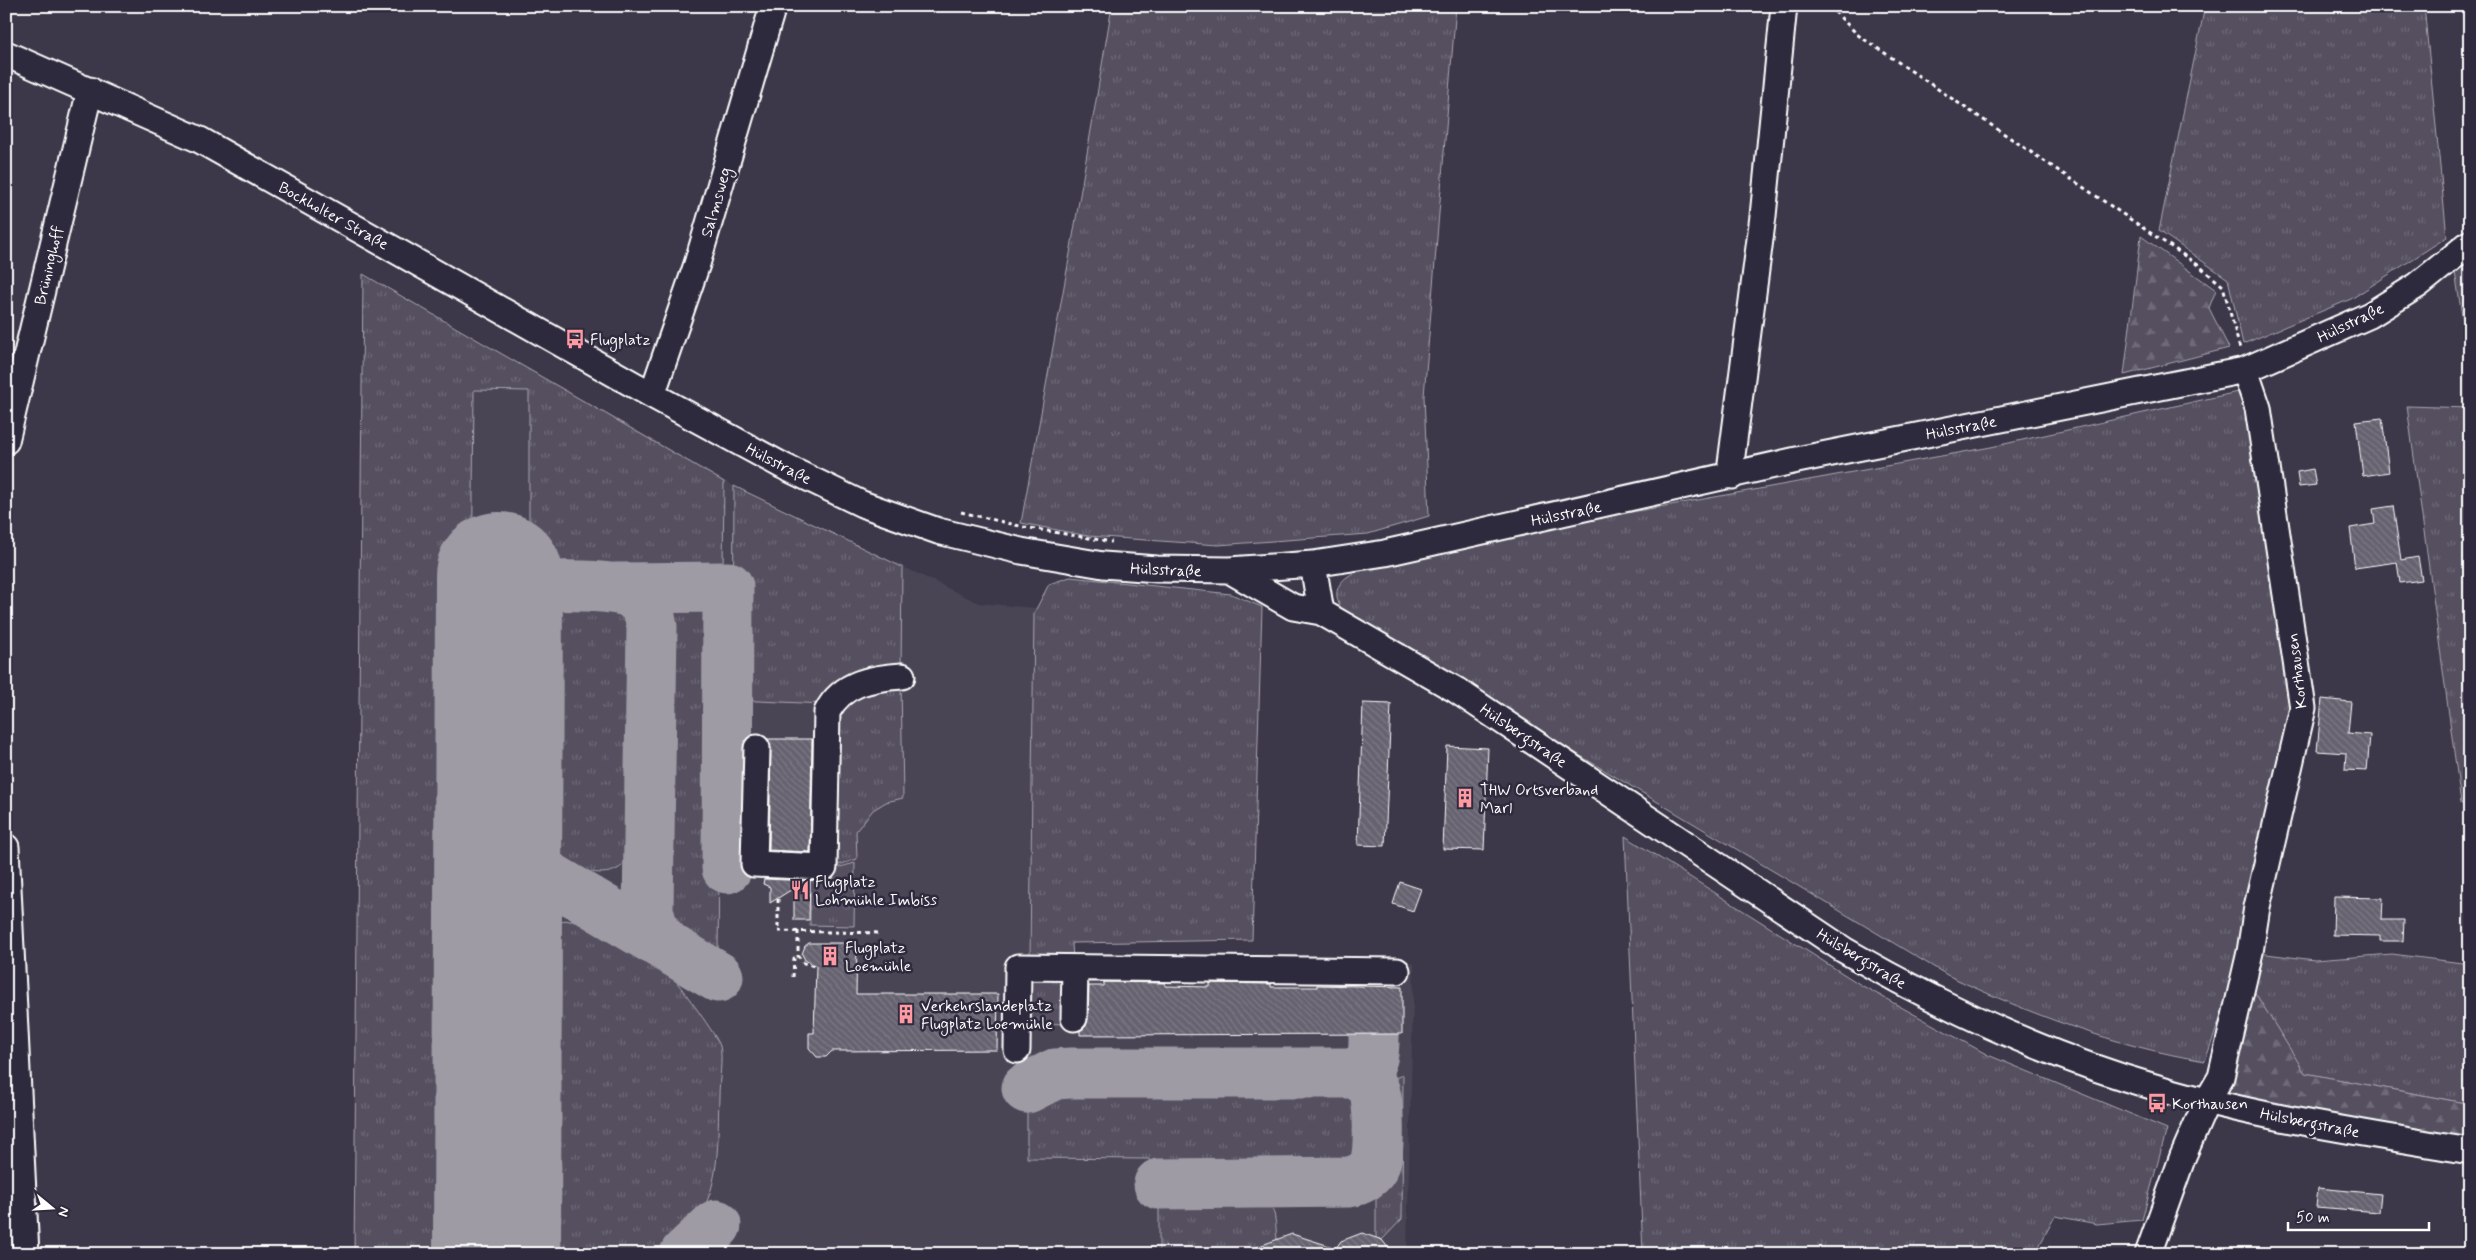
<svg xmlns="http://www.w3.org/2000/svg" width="2476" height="1260" font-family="Mynerve,sans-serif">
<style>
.built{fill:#494455}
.grass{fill:url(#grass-tufts);stroke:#aaa8b0}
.forest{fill:url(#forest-firs);stroke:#aaa8b0}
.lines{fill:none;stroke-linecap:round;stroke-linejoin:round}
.taxiway{stroke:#9e9ba4;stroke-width:51}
.runway{stroke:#9e9ba4;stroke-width:128}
.building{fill:url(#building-back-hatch);stroke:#fff}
.minor-casing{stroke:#fff;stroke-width:29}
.path{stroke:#fff;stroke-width:3;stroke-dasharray:4 4;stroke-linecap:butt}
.minor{stroke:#2f2a3d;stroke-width:25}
.labels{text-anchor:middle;stroke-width:5;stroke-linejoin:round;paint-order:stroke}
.street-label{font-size:16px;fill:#fff;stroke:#2f2a3d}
.poi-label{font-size:16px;fill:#fff;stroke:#2f2a3d;text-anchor:start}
</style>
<defs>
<pattern id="grass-tufts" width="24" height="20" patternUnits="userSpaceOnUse" patternTransform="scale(1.25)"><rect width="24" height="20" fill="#555060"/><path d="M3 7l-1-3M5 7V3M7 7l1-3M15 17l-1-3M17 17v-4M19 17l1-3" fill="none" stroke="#6e6a78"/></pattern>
<pattern id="forest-firs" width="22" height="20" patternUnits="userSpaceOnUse" patternTransform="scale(1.25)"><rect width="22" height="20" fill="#555060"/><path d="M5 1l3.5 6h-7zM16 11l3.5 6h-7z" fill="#6e6a78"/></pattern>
<pattern id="building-back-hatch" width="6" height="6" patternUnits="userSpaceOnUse" patternTransform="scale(1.25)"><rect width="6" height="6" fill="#666270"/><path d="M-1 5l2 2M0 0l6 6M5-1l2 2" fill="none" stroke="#7d7a85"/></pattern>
</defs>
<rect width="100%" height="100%" fill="#3c3749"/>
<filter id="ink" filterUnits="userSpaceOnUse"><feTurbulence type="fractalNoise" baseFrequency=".02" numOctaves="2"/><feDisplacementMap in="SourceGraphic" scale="10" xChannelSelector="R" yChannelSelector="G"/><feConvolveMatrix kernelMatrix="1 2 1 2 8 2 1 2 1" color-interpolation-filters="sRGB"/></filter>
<g filter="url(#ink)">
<path class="built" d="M363 274 734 486 979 603 1037 608 1029 956 1414 963 1407 1254H354Z"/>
<path class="grass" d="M1112 6H1456L1424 396 1429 516 1368 534 1218 545 1088 536 1021 523 1071 248Z
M2205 6H2424L2447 237 2351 299 2243 344 2228 279 2159 231Z
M363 274 724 482 723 570 719 575H529V391L474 390 466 1254H354Z
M2242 391 2291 705 2231 988 2205 1061C2114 1046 2030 1014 1947 975L1348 617C1331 599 1333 582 1356 572L1538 529 1991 447Z
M2407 406 2470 408V807L2461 803Z
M734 486 902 567 901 671 825 704 736 700 733 688Z
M1070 577 1231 594 1262 607 1252 940 1072 943 1073 959 1030 955 1034 613 1049 584Z
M673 598H712L717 599 722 606 718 951C698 939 668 929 660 905L663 609 667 602Z
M571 599C609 599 633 598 642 642L639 831C629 882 597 880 559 859 545 851 532 844 527 828V639C534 613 544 602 571 599Z
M901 681 903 798 886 802 873 810 856 831 857 859 829 868 834 712 842 701Z
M1625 836 1861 985 1988 1055 2167 1129 2142 1220 2097 1224 2055 1216 2035 1254H1643Z
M855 863 854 926 810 925V875Z
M564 920 582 923 674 979C682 988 717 1036 720 1046 723 1057 719 1083 719 1096 717 1162 722 1205 669 1254H523L525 956C534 934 540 927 564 920Z
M2250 952 2315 960 2392 954 2470 964V1104L2304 1073 2244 975Z
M1028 972 1068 973 1069 1024 1027 1023Z
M1403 1075 1402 1219 1382 1240 1376 1238V1182C1406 1168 1373 1100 1392 1079Z
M1061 1090H1347C1372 1099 1368 1134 1365 1157L1353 1169 1346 1171 1159 1172 1156 1164 1148 1159 1027 1158V1107Z
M1258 1193C1277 1202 1275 1222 1277 1239L1263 1254H1159V1194Z"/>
<path class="forest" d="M2141 236 2216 290 2209 308 2229 348 2124 375Z
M2470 262V366L2455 272Z
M2244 975 2305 1073 2470 1104V1140L2207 1101Z"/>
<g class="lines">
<path class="taxiway" d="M615 588 728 587 727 868
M498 645C501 627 501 608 517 596 522 592 529 589 535 588 551 584 617 585 631 593 645 600 650 613 652 627L648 911 654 932 667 946
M498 822 504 843 517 858 718 977
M498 936C503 896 517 875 561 884
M1027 1088 1055 1074 1071 1073H1360C1375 1064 1374 1050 1374 1034
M1159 1184 1348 1182C1359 1181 1371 1174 1375 1163 1380 1152 1379 1101 1374 1090 1370 1081 1362 1077 1354 1073
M685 1254 716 1225"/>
<path class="runway" d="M497 1254 499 576"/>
</g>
<path class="building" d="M2382 418 2389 472 2363 476 2356 421Z
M2313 469 2316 485 2299 487 2297 472Z
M2393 506 2401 560 2418 557 2422 580 2400 583 2397 562 2355 568 2350 528 2375 524 2373 509Z
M2322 699 2351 702 2348 733 2370 735 2367 771 2345 770 2346 753 2317 751Z
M1363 703 1391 704 1385 846 1358 845Z
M767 739H812L810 852 769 850 771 748Z
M1447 746 1488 748 1484 850 1443 849Z
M764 879 810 881 809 920H794V888L770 903V887L763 884Z
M1400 882 1421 889 1413 911 1393 904Z
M2334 897 2383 898 2382 920H2404L2403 941H2380V936L2333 935Z
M809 943H857L856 994H998L997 1050 832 1051 826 1057H817L809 1048V1033H814L816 966 805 960 802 954 805 946Z
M1104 982 1165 983V986L1210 987V983L1271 984V987H1317V985L1402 987V1034L1080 1035V1031L1086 1026 1088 1019 1089 986H1104Z
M2318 1188 2381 1194 2379 1212 2316 1207Z
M1362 1233 1382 1240 1393 1254H1243V1252L1292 1234 1336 1248 1341 1241Z"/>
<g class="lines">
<defs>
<path id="minor" d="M6 54 200 140 652 395 783 466 862 504 938 531 1021 551 1103 565 1157 569 1229 570 1313 564 1385 553 1797 460 2245 370 2370 315 2418 285 2470 243
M652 395 697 264 773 6
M6 441 90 90
M1732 476 1731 463 1763 216 1784 6
M1313 564 1321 612
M1229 570 1293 607 1321 612 1456 690 1844 950C1944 1008 2047 1056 2158 1088 2260 1118 2366 1133 2470 1151
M757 748 754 864 824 867 827 712C842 682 873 678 902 676
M6 847 26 1254
M1074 1018 1075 968
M1017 1050 1018 967 1397 971
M2148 1254 2183 1156 2207 1101 2221 1077 2250 952 2257 907 2303 708 2258 408 2245 370"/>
</defs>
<use href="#minor" class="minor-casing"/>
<path class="path" d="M1829 6 1858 35 2198 265 2223 286 2240 349
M961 512 1024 527 1112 542
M778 899V931L882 933
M798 931V956L804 963 814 966 815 964
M793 977 794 958 798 956"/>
<use href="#minor" class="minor"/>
</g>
</g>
<defs>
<symbol id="bus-bare" viewBox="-9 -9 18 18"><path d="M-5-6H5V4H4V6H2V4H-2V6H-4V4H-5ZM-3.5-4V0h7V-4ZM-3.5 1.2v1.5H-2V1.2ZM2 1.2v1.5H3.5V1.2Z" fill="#ff9aa2" stroke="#2f2a3d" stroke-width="2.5" paint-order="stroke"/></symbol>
<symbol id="building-bare" viewBox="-9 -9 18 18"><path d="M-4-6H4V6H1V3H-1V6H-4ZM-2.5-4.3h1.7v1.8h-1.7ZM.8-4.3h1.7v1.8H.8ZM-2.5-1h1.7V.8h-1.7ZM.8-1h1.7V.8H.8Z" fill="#ff9aa2" stroke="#2f2a3d" stroke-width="2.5" paint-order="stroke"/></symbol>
<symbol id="restaurant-bare" viewBox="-9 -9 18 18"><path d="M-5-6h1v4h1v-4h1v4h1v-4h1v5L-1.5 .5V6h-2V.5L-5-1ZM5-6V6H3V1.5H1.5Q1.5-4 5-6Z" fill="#ff9aa2" stroke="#2f2a3d" stroke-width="2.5" paint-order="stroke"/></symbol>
</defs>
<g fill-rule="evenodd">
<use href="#bus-bare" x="561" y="325" width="28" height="28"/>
<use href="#building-bare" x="1451" y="784" width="28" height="28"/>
<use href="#restaurant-bare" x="786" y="876" width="28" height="28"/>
<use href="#building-bare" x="816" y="942" width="28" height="28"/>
<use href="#building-bare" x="892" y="1000" width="28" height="28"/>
<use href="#bus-bare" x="2143" y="1089" width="28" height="28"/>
</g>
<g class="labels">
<g class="street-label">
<text transform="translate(715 202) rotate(-74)" y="6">Salmsweg</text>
<text transform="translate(334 215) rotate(29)" y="6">Bockholter Straße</text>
<text transform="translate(48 265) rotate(-77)" y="6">Brüninghoff</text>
<text transform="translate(2350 322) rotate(-26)" y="6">Hülsstraße</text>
<text transform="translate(1961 427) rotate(-11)" y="6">Hülsstraße</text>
<text transform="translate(779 463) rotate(27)" y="6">Hülsstraße</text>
<text transform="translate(1566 513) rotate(-12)" y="6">Hülsstraße</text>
<text transform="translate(1166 569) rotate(2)" y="6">Hülsstraße</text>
<text transform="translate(2296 671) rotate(-97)" y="6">Korthausen</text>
<text transform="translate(1524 735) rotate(34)" y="6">Hülsbergstraße</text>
<text transform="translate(1862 958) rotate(31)" y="6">Hülsbergstraße</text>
<text transform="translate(2310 1122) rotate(11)" y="6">Hülsbergstraße</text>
</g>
<g class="poi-label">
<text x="590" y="345">Flugplatz</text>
<text x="1480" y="795">THW Ortsverband<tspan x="1480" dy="18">Marl</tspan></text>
<text x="815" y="887">Flugplatz<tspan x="815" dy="18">Lohmühle Imbiss</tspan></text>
<text x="845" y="953">Flugplatz<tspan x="845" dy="18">Loemühle</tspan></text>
<text x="921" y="1011">Verkehrslandeplatz<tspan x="921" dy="18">Flugplatz Loemühle</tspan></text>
<text x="2172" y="1109">Korthausen</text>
</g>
</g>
<rect width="2476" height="1260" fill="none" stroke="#2f2a3d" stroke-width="25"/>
<rect x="12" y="12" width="2451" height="1235" fill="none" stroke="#fff" stroke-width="2" filter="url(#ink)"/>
<g transform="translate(52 1208) rotate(108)" stroke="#2f2a3d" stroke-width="4" paint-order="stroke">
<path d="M0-4L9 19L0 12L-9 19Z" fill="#ffffff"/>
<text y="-8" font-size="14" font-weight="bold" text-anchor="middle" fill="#ffffff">N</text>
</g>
<path d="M2288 1222v8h141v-8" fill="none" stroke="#ffffff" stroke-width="2.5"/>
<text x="2296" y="1222" font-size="15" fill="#ffffff" stroke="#2f2a3d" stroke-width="4" paint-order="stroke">50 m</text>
</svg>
